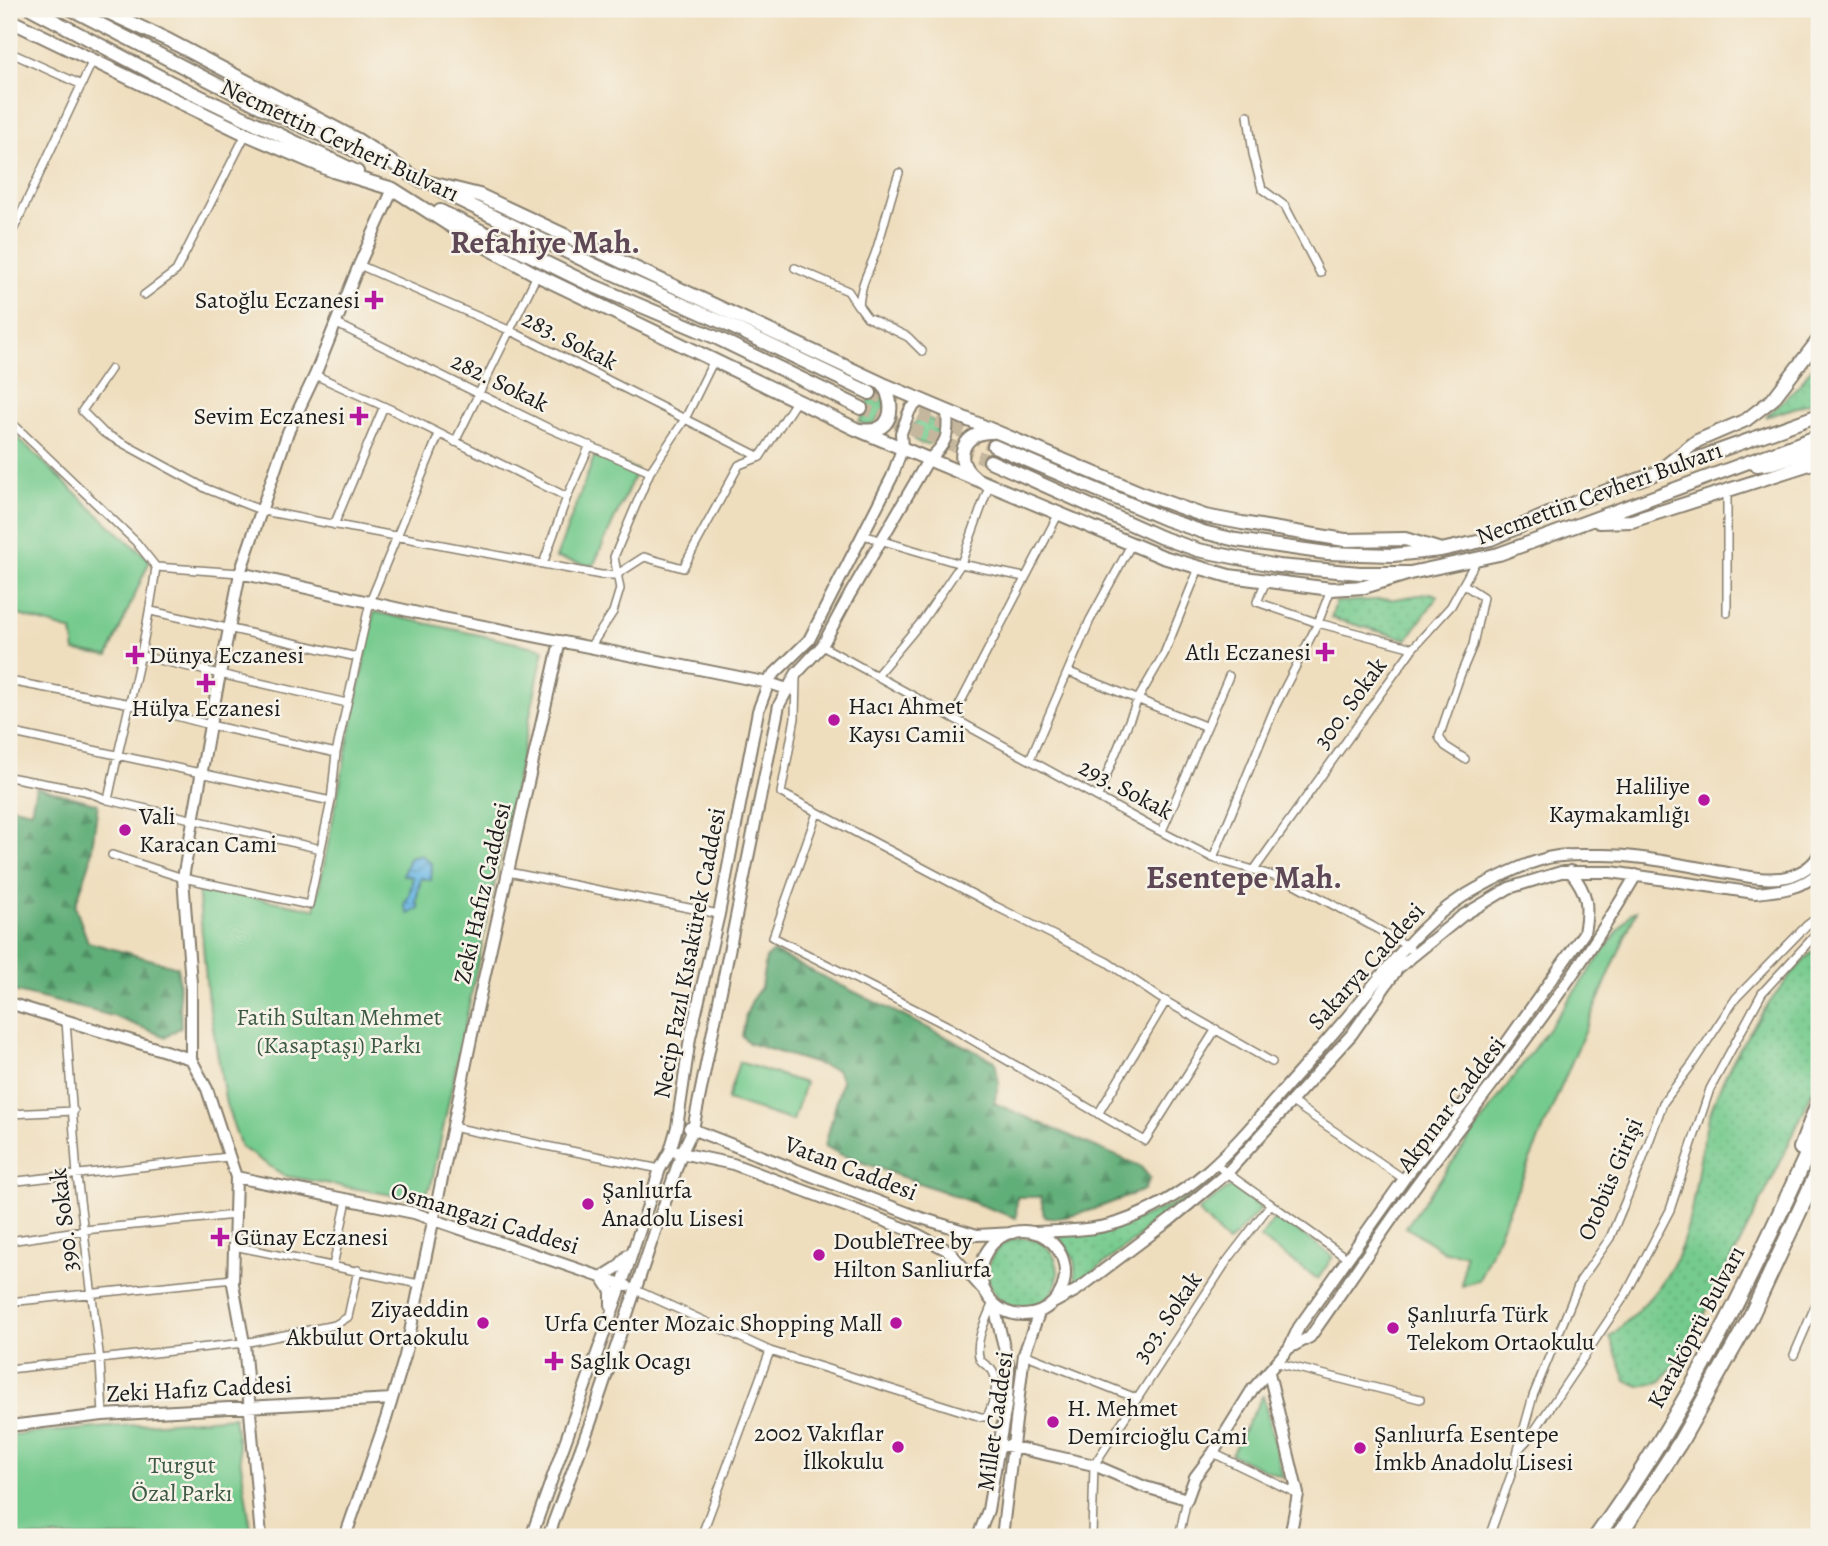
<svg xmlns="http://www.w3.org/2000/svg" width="1828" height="1546" font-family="Alegreya,serif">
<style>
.grass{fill:url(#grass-dots);stroke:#487354;stroke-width:2}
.forest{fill:url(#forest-firs);stroke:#3e654a;stroke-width:2}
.green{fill:#75ca8d;stroke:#487354;stroke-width:2}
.water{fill:url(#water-waves);stroke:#446a80;stroke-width:2}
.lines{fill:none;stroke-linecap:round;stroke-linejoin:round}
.primary-tunnel{stroke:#c5b79e;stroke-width:12;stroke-dasharray:12 6;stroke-linecap:butt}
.street-casing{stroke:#867d6d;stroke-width:10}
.secondary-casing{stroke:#867d6d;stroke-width:14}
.primary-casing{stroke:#867d6d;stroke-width:16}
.highway-casing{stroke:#867d6d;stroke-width:18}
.street{stroke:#fff;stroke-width:7}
.secondary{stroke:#fff;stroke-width:10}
.primary{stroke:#fff;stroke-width:12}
.highway{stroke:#fff;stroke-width:14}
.poi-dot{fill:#b5179e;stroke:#f7f3e8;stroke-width:2.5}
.labels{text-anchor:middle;stroke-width:5;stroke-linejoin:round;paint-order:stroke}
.street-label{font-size:24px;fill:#1c1c1c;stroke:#f7f3e8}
.poi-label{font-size:24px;fill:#1c1c1c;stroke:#f7f3e8;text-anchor:start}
.park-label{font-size:24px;fill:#3b5944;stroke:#f7f3e8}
.district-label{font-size:32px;font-weight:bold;fill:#5e4855;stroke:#f7f3e8}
</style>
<defs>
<pattern id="grass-dots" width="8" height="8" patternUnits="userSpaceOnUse" patternTransform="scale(1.75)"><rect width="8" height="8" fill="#75ca8d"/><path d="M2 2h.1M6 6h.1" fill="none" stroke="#65ad79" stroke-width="1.8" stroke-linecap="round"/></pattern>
<pattern id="forest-firs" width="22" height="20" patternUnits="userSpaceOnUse" patternTransform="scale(1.75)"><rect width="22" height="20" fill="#60ae78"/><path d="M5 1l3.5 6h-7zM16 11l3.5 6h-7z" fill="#4e8d62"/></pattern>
<pattern id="water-waves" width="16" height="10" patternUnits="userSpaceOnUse" patternTransform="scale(1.75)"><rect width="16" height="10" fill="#6bb8e5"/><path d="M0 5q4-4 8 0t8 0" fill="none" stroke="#5795b9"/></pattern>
</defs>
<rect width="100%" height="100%" fill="#f7f3e8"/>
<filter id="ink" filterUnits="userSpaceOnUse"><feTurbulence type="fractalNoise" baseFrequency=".0143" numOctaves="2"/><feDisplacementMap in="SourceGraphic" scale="14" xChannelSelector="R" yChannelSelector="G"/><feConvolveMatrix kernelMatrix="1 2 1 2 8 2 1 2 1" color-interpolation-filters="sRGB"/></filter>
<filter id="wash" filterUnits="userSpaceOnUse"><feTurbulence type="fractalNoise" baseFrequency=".00686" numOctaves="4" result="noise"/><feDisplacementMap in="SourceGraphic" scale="28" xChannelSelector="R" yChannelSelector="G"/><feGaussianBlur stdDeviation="1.57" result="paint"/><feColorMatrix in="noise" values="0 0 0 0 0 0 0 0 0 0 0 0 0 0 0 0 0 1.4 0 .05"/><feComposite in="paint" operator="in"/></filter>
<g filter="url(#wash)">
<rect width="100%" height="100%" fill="#efdebe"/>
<path class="grass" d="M1819 358V400L1766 417 1799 385Z
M875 388 883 395 885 411 875 423 866 425 859 422Z
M912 431a13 13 0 1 1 26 0a13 13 0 1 1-26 0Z
M1431 593 1438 596 1407 639 1331 618 1336 602 1395 599Z
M1819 945V1077L1780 1163 1688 1347 1660 1382 1639 1386 1626 1381 1610 1337C1633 1316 1657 1294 1673 1265 1696 1222 1695 1166 1708 1120 1726 1059 1774 989 1819 945Z
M1194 1195 1078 1283 1076 1282 1074 1259 1058 1235 1124 1225Z
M988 1273a35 35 0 1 1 70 0a35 35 0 1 1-70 0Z"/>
<path class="forest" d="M36 787 98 804 90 862 75 906 88 942 178 967 181 1027 166 1037 113 1016 9 990V806L31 811Z
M773 952 995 1061 999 1083 994 1103 1140 1166 1150 1178 1144 1190C1122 1198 1065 1224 1044 1217L1041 1197H1017L1016 1218 842 1155 825 1146 842 1080 837 1070 749 1043 742 1036 746 1015 753 998 761 987 766 958Z"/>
<path class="green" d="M9 429 106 522 150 560 108 656 75 651 72 631 9 612Z
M596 452 637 470 593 566 556 558Z
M374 612 544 649 431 1186 420 1200 285 1176 241 1147 226 1104 207 992 198 887 315 909Z
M1636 911 1479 1280 1462 1286 1465 1254 1445 1252 1406 1227 1631 913Z
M739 1062 805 1083 793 1121 727 1100Z
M1233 1187 1245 1193 1261 1209 1228 1243 1198 1211 1227 1189Z
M1276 1216 1333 1256 1318 1279 1260 1238Z
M1263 1395V1396L1283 1478 1231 1454Z
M234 1417 252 1537H9V1435Z"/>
<path class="water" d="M421 855 432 864 431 880 421 878 416 901 419 908 408 914 404 904 409 896 413 877 403 875 409 858Z"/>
</g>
<g filter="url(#ink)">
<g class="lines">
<path class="primary-tunnel" d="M870 393 994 446
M861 408 990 461"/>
<defs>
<path id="street" d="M9 52 82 85
M1248 115 1253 154 1262 189 1285 206 1320 273
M899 173C890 198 885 223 877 248 870 271 861 280 859 306L867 317 908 337 922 351
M9 239 93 60
M359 265 511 331 760 457
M795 268 848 291 858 306
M144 295 176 271 246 134
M335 323 546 427 650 472
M111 369 82 411 104 433 207 489 263 511 601 575H616L644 557 683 568 739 465 760 457 797 400
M315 375 392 410 567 497
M9 420 136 542 156 567 240 573
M455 442 537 275
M1724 492 1727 494V613
M334 525 384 406
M863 535 961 564 1024 577
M543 564 567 497 590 445
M1266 581 1257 602 1318 623 1413 648
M1463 584 1483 597 1473 645 1460 676 1439 737 1445 746 1465 759
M151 611 357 657
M822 646 1150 826 1213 858 1287 880 1372 926 1407 946 1416 955
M590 647 613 612 620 589 614 557 650 472 685 419 714 360
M141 656 347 703
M1069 672 1207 727
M877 675 923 620 961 564 989 486
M796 678 795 718 781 793 995 906 1107 962 1160 998 1272 1062
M9 681 131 704 210 725 336 753
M953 717 1059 513
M9 732 331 801
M1030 759 1090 620 1132 543
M9 777 85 791 108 800 321 849
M1098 796 1138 699 1164 654 1199 568
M108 800C124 722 146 646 156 567
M817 813 773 937 950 1027 1145 1141 1216 1029
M1162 831 1229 676
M112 855 183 878 309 905 331 801 336 753 370 602 439 434
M1213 858 1275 707 1318 623 1331 589
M1254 870 1413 648 1451 606 1477 559
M508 872 719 914
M66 1021 77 1176 100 1361 103 1415
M1292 1102 1404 1179
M9 1114 74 1111
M1098 1114 1166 1001
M452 1127 660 1169
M1216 1165 1348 1259
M9 1182 228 1157
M9 1241 84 1230 235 1215
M234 1246 419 1284
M333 1266 347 1200
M636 1290 770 1351 981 1417H987C993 1404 1001 1381 991 1369 986 1364 981 1364 979 1357 975 1339 987 1318 993 1302
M9 1302 233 1279
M1024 1354 1136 1398
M1794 1355 1819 1297
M1278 1363 1420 1399
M9 1369 244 1343 335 1325 348 1317 358 1270
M1519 1449 1531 1436 1626 1294 1670 1210 1710 1089 1762 993 1819 931
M1213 1453 1298 1494
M701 1537 770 1351
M1092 1537 1094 1465 1227 1261 1270 1205
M1179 1537 1187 1499
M1489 1537 1511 1475 1533 1396 1580 1281 1610 1238 1641 1164 1663 1103 1693 1063 1736 998 1807 925 1819 916"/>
<path id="secondary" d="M240 573 418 613 769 683 787 689
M9 1003 191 1059
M689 1128 918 1217 977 1235 1013 1233
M676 1152 733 1164 909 1230 949 1251 985 1292
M236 1177 414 1213 627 1286
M981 1273a42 42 0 1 1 84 0a42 42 0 1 1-84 0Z
M1031 1232C1060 1231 1093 1231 1120 1222 1192 1197 1231 1150 1279 1095 1308 1062 1338 1029 1366 994 1398 955 1430 913 1476 889 1496 878 1521 865 1544 859 1560 854 1580 855 1597 855 1638 854 1682 865 1722 872 1744 876 1769 882 1791 876 1802 872 1814 865 1819 854
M1053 1303 1077 1290 1170 1220 1227 1173 1352 1034 1398 968 1462 916 1509 888 1561 872H1611L1755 893C1778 891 1802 889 1819 872
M611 1305V1291L602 1277 618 1267 628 1255
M1289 1348 1310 1337C1345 1288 1378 1237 1414 1188 1490 1086 1572 985 1636 875
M1269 1373 1298 1494 1290 1537
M9 1426 103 1415 392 1399
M999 1444 1094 1465 1145 1487 1187 1499 1195 1477 1213 1453 1252 1390 1289 1348 1299 1327 1404 1179 1464 1103 1584 933C1589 905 1588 893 1570 871
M261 1537 244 1343 233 1284 236 1177 207 1089 191 1059V983L183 878 210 725 240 573 288 432 315 375 359 265 393 189
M345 1537 386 1419 405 1356 480 996 560 641
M531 1537 622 1284 660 1169 670 1151 677 1127 690 1038 719 914 758 711 771 677 809 640 892 477 902 449 901 433 910 410 920 400
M548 1537 591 1421 682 1152 693 1129 779 705 796 674 822 646 850 594 928 460C947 444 949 435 947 411
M978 1537 988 1510 1007 1400 1009 1367 993 1302
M1002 1537 1024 1354 1039 1313"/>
<path id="primary" d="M32 9 172 83 357 172
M71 9 259 106 382 163
M101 9 168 40 356 139 419 180 479 195 883 384 1146 495 1205 516 1242 523 1345 540 1405 539 1441 550
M9 20 246 134 333 171 393 189 465 235 537 275 856 429 1163 557 1229 576 1331 589 1364 587 1410 573
M443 192 592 264 726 324 870 393
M440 211 587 283 717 338 861 408
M860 430C892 435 897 407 883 384
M994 446 1165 519 1203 532 1236 540 1327 553 1393 555 1441 550 1491 539 1576 502 1819 415
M990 461 1160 537 1198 550 1278 566 1360 573H1410L1499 554 1819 436
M1757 465 1772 463 1819 449
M1664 467 1697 441 1746 420 1773 399 1819 339
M974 477C951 459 964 431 992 432
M1599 522 1632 521 1819 461"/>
<path id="highway" d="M1801 1148 1819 1101
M1596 1537C1688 1411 1755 1270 1819 1128
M1618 1537 1679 1444 1749 1320 1819 1169"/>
</defs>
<use href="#street" class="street-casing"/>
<use href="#secondary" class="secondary-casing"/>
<use href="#primary" class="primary-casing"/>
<use href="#highway" class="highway-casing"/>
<use href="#street" class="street"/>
<use href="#secondary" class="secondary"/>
<use href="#primary" class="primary"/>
<use href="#highway" class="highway"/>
</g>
</g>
<g class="poi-dot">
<path d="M370.5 289.5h7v7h7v7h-7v7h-7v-7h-7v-7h7z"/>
<path d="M355.5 405.5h7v7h7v7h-7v7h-7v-7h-7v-7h7z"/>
<path d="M1321.5 641.5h7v7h7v7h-7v7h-7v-7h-7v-7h7z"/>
<path d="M131.5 644.5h7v7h7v7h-7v7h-7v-7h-7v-7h7z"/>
<path d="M202.5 672.5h7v7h7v7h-7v7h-7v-7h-7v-7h7z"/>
<circle cx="834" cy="720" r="7"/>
<circle cx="1704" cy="800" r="7"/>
<circle cx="125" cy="830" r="7"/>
<circle cx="588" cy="1204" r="7"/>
<path d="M216.5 1226.5h7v7h7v7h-7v7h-7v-7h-7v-7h7z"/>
<circle cx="819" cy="1255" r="7"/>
<circle cx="483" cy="1323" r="7"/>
<circle cx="896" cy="1323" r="7"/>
<circle cx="1393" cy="1328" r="7"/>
<path d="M550.5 1350.5h7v7h7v7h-7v7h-7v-7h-7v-7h7z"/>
<circle cx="1053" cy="1422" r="7"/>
<circle cx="898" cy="1447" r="7"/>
<circle cx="1360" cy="1448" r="7"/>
</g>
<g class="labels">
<g class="street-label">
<text transform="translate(340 140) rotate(25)" y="8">Necmettin Cevheri Bulvarı</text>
<text transform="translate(570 340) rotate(27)" y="8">283. Sokak</text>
<text transform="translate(500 382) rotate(26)" y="8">282. Sokak</text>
<text transform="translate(1599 493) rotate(-20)" y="8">Necmettin Cevheri Bulvarı</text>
<text transform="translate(1350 703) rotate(-54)" y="8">300. Sokak</text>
<text transform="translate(1126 789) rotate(28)" y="8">293. Sokak</text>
<text transform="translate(482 893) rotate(-77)" y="8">Zeki Hafız Caddesi</text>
<text transform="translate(689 953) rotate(-79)" y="8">Necip Fazıl Kısakürek Caddesi</text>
<text transform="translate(1366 966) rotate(-48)" y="8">Sakarya Caddesi</text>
<text transform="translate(1451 1104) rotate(-53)" y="8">Akpınar Caddesi</text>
<text transform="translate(851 1168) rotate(21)" y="8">Vatan Caddesi</text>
<text transform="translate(1610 1179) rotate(-67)" y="8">Otobüs Girişi</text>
<text transform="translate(485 1218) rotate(17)" y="8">Osmangazi Caddesi</text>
<text transform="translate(64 1220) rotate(-97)" y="8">390. Sokak</text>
<text transform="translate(1167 1317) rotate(-56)" y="8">303. Sokak</text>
<text transform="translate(1696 1327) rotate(-62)" y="8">Karaköprü Bulvarı</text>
<text transform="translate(199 1389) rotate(-3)" y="8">Zeki Hafız Caddesi</text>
<text transform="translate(995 1421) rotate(-82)" y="8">Millet Caddesi</text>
</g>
<g class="poi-label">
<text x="360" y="308" text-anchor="end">Satoğlu Eczanesi</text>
<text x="345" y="424" text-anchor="end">Sevim Eczanesi</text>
<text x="1311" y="660" text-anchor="end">Atlı Eczanesi</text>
<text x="149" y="663">Dünya Eczanesi</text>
<text x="848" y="714">Hacı Ahmet<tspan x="848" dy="28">Kaysı Camii</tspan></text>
<text x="206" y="716" text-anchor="middle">Hülya Eczanesi</text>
<text x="1690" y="794" text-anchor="end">Haliliye<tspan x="1690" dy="28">Kaymakamlığı</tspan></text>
<text x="139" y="824">Vali<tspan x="139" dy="28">Karacan Cami</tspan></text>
<text x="602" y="1198">Şanlıurfa<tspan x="602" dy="28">Anadolu Lisesi</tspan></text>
<text x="234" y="1245">Günay Eczanesi</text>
<text x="833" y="1249">DoubleTree by<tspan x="833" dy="28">Hilton Sanliurfa</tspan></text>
<text x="469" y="1317" text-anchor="end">Ziyaeddin<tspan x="469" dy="28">Akbulut Ortaokulu</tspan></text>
<text x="1407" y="1322">Şanlıurfa Türk<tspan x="1407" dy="28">Telekom Ortaokulu</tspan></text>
<text x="882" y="1331" text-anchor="end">Urfa Center Mozaic Shopping Mall</text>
<text x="570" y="1369">Saglık Ocagı</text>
<text x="1067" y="1416">H. Mehmet<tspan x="1067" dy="28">Demircioğlu Cami</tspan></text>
<text x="884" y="1441" text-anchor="end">2002 Vakıflar<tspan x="884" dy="28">İlkokulu</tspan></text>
<text x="1374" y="1442">Şanlıurfa Esentepe<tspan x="1374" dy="28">İmkb Anadolu Lisesi</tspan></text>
</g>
<g class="park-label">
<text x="339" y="1025">Fatih Sultan Mehmet<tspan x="339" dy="28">(Kasaptaşı) Parkı</tspan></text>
<text x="182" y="1473">Turgut<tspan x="182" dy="28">Özal Parkı</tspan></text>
</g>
<g class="district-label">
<text x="545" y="253">Refahiye Mah.</text>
<text x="1244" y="888">Esentepe Mah.</text>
</g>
</g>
<rect width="1828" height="1546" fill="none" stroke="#f7f3e8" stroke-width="35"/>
</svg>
